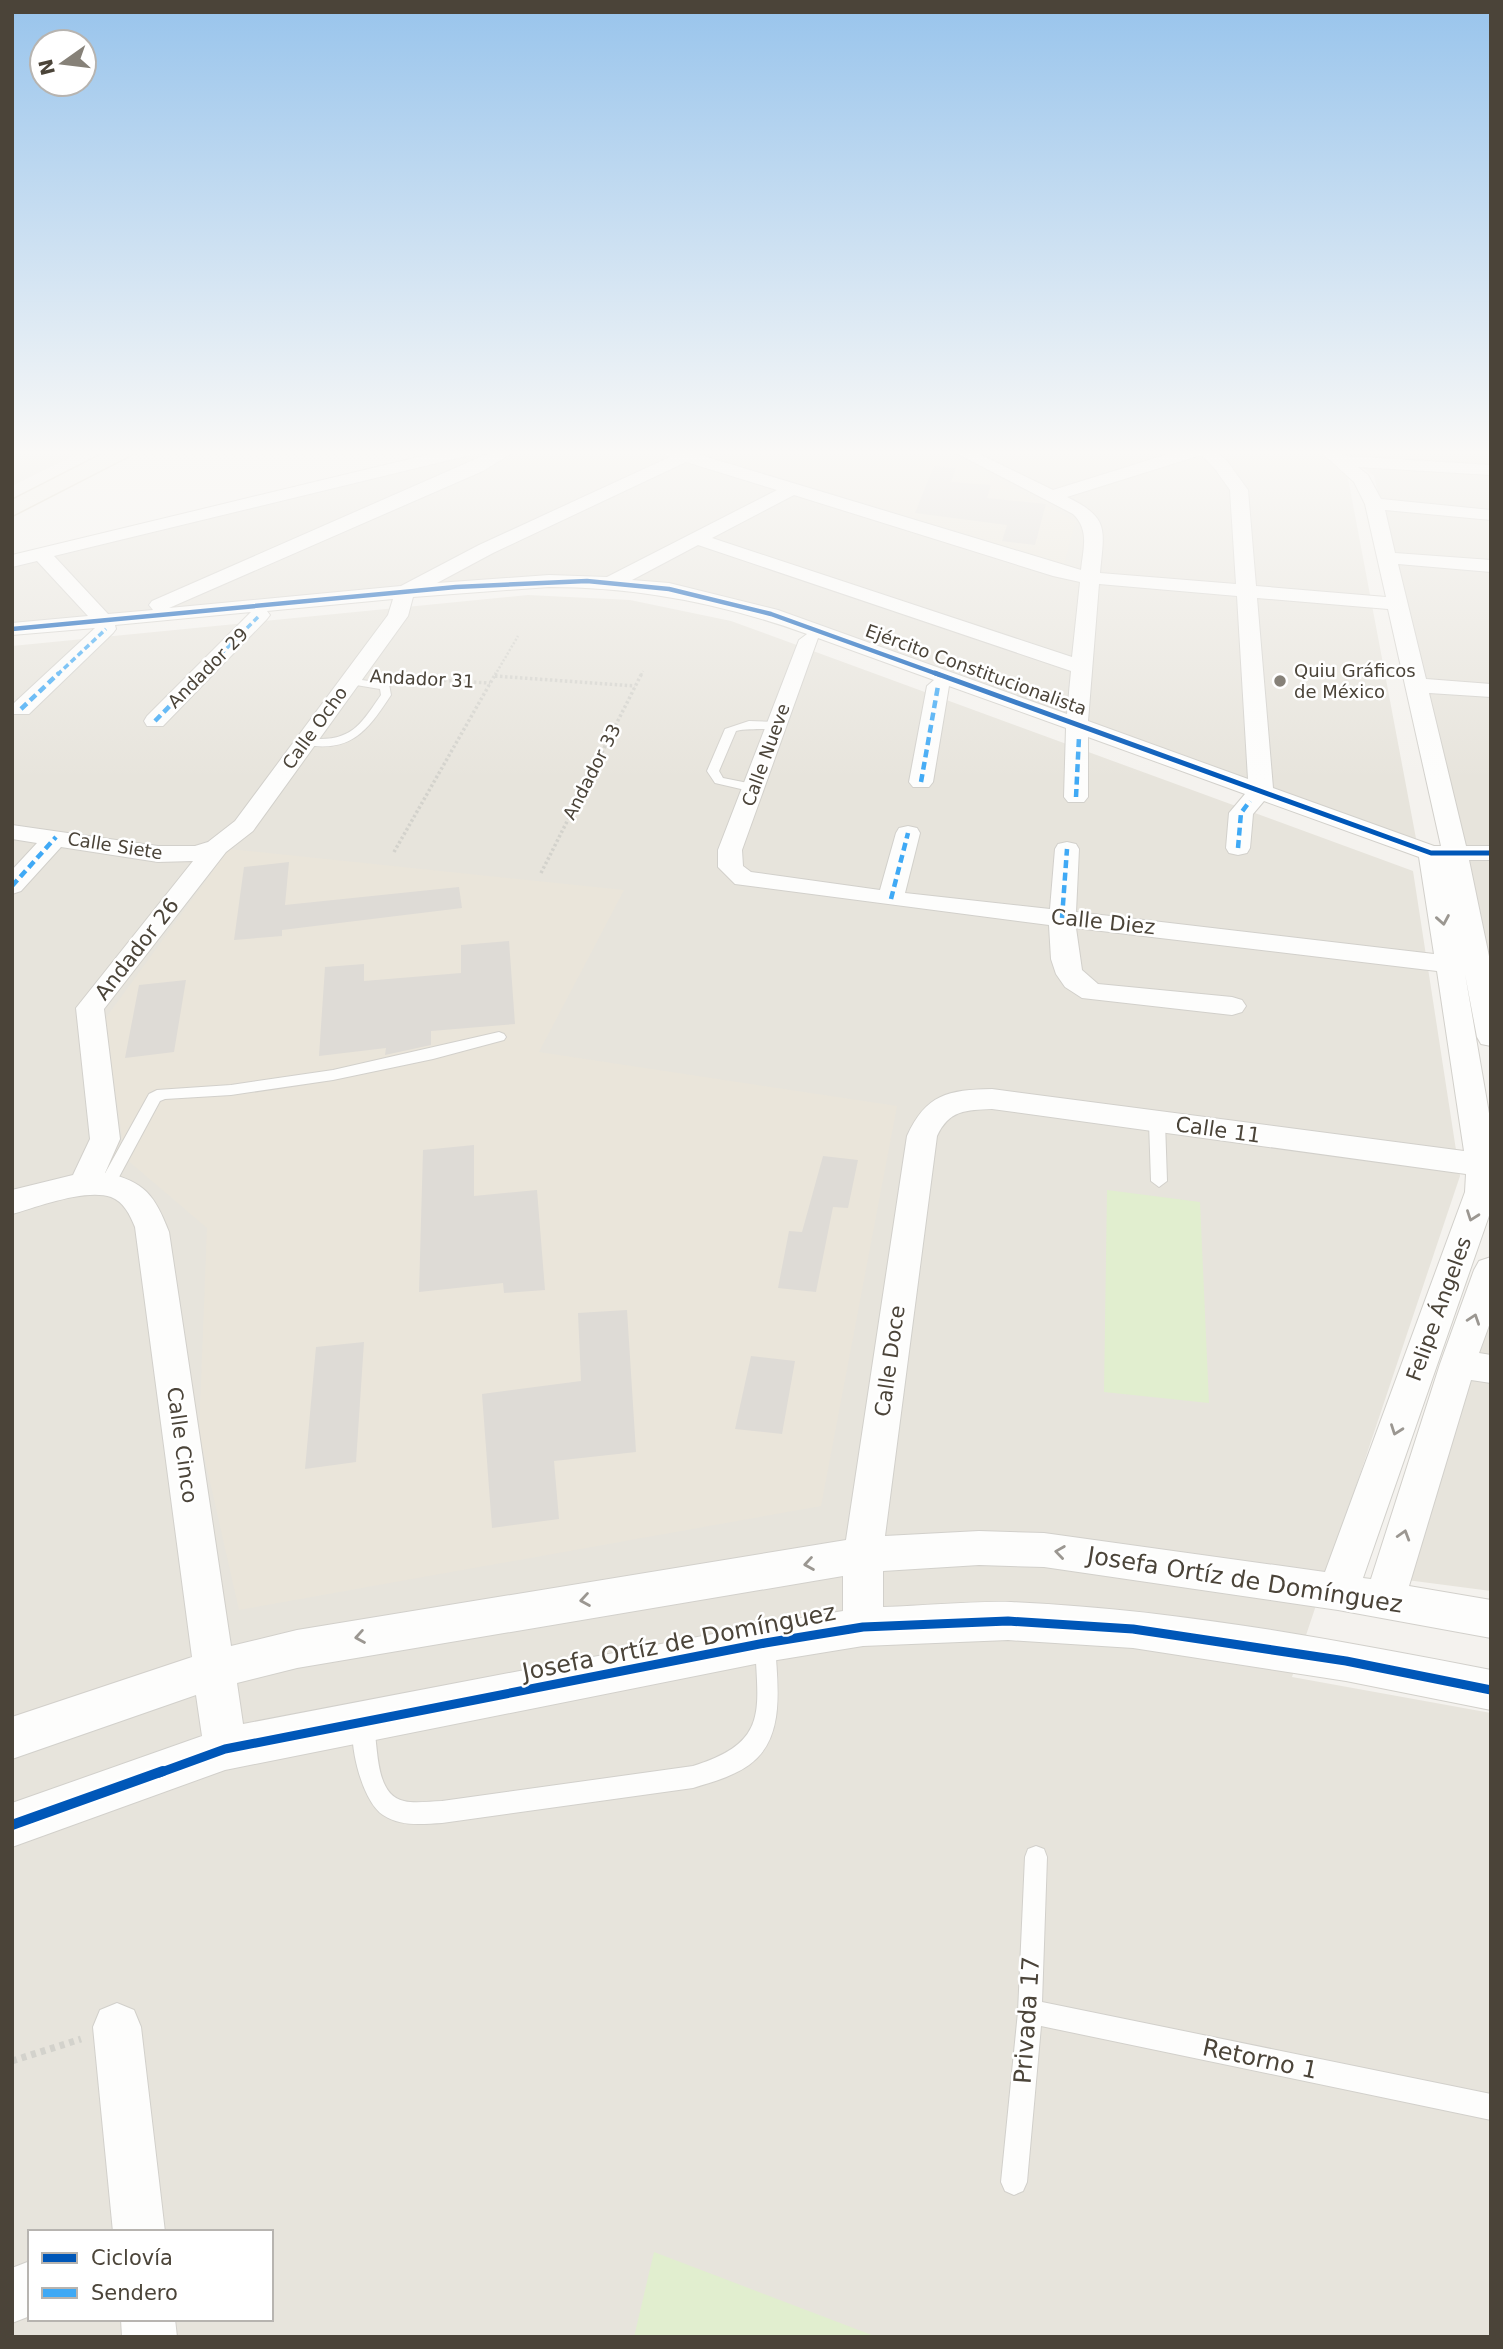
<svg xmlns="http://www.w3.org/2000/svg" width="1503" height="2349" font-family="'DejaVu Sans',sans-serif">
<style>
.residential{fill:#e7e4dc;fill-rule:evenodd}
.education{fill:#eae5da}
.green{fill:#e1eecf}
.building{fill:#dedbd6}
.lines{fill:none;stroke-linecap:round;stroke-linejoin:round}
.service-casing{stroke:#d2d0cb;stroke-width:2}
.minor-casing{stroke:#d2d0cb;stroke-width:2}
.primary-casing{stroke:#d6cebb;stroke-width:3}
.path-far2{stroke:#d3d2cc;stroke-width:2.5;stroke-dasharray:2 2;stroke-linecap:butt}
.path-far1{stroke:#d3d2cc;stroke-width:3.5;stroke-dasharray:2.5 2.5;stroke-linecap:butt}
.path{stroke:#d3d2cc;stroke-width:7;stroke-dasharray:5 5;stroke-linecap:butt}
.service{fill:#fdfdfc;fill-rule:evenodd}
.minor{fill:#fdfdfc;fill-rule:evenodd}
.primary{fill:#f2efe6;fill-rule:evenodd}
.quiet-far1{stroke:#3fa9f5;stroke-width:3.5;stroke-dasharray:6 3.5;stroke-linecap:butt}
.quiet{stroke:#3fa9f5;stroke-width:4.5;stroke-dasharray:8 4.5;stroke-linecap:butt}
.cycleway-far3-casing{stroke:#fff;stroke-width:7}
.cycleway-far2-casing{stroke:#fff;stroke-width:9}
.cycleway-far1-casing{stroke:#fff;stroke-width:13}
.cycleway-casing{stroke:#fff;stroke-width:15}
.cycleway-far3{stroke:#0057b8;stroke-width:4.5}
.cycleway-far2{stroke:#0057b8;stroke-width:5}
.cycleway-far1{stroke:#0057b8;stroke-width:9}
.cycleway{stroke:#0057b8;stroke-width:10}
.oneway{stroke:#9b9791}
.poi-dot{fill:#868178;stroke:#fff;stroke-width:2.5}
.labels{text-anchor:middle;stroke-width:5;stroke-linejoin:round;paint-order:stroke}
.far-street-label{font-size:18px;fill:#4b4439;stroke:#fff}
.far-poi-label{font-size:18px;fill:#4b4439;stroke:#fff;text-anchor:start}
.street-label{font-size:21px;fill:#4b4439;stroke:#fff}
.near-street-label{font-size:24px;fill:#4b4439;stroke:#fff}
</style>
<rect width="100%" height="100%" fill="#f4f2ee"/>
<path class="residential" d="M12 451H83L12 486Z
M487 451H1320L1347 473 1418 849 746 606 595 577 507 578 12 630V567Z
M1342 451H1491V1014L1468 876 1374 476Z
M528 595 630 600 731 621 1413 871 1460 1176 1292 1677 1491 1713V2337H12V646ZM30 2232H271V2319H30Z
M1491 1290V1591L1399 1579Z"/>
<path class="education" d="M695 451H936L1076 521 1064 564Z
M229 849 624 890 539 1052 897 1106 821 1506 239 1610 199 1433 207 1228 125 1158 105 1019Z"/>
<path class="green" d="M1107 1190 1200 1202 1209 1403 1104 1392Z
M654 2252 877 2337H634Z"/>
<path class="building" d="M934 466 956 468 951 482 991 485 987 498 1046 504 1035 545 1002 541 1007 525 915 513Z
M289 862 285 905 459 887 462 908 282 930V936L234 940 244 867Z
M509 941 515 1024 431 1031V1045L385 1055 386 1048 319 1056 325 967 364 964V981L461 973V945Z
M186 980 174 1052 125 1058 139 985Z
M474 1145V1196L537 1190 545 1290 504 1293 503 1283 419 1292 423 1150Z
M823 1156 858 1160 848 1208 833 1207 816 1292 778 1288 789 1231 802 1232Z
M627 1310 636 1452 554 1461 559 1519 492 1528 482 1394 581 1381 578 1313Z
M364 1342 356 1462 305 1469 316 1347Z
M751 1356 795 1361 782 1434 735 1429Z"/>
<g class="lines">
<defs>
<path id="service" d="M348 678 389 684 391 695C366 733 350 754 300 744L298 742C305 737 312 739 320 739 354 739 363 721 381 695L380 689 344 683V679Z
M749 721 777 722 783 725C772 732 750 727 736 731L719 771 723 778 758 785 760 788 754 792 715 783 707 771 725 729Z
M499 1032 504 1034 506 1037 504 1040 433 1059 333 1080 231 1095 165 1099 160 1101 112 1190 106 1192 98 1186 149 1094 157 1090 231 1085 333 1070Z
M1157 1117 1165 1122 1167 1181 1159 1187 1151 1181 1149 1122Z
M765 1633 772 1636 775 1643C777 1683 787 1738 749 1765 732 1777 712 1782 693 1788L442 1823C422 1824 401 1827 383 1815 361 1801 346 1736 355 1714L363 1711 371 1714C380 1736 371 1794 404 1801 416 1804 430 1801 442 1801L693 1766C769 1742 758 1712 755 1643L758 1636Z
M1036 1846 1044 1849 1047 1857 1042 2002 1491 2094V2120L1041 2026 1027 2182 1023 2191 1014 2195 1005 2191 1001 2182 1018 2012 1025 1857 1028 1849Z"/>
<path id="minor" d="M443 451H472L470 455 54 556 108 614 153 610 149 605 152 601 494 451H515L483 471 169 608 401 586 479 545 670 457 661 451H687L1081 570C1083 549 1090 530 1073 514L952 451H973L1053 490 1178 451H1216L1227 461 1248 490 1256 586 1386 597 1365 504 1354 482 1320 451H1338L1345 456 1491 465V475L1358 467 1368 475 1381 499 1491 510V520L1385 510 1395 553 1491 560V572L1398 564 1426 679 1491 684V697L1429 693 1466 846H1491V860H1469L1491 966V1046L1481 1044 1477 1037 1465 974 1491 1125V1210L1363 1578 1371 1579 1440 1364 1474 1270 1479 1261 1491 1257V1320L1479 1353 1491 1355V1383L1471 1380 1409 1586 1491 1600V1638L1338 1610 1044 1567 979 1565 883 1571V1607C925 1606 969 1601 1011 1602 1173 1609 1332 1639 1491 1670V1710L1346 1681 1133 1648 1008 1640 863 1646 765 1662 225 1770 12 1847V1803L202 1736 196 1695 12 1759V1717L192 1657 135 1227C130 1215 124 1202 111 1197 86 1188 37 1207 12 1214V1190L73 1175 90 1139 76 1008 193 861 158 862 61 847 21 891 12 894V870L37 843 12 839V825L158 846H195L208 842 235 821 388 615 393 599 267 611 270 615 267 619 163 726H147L144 721 147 716 251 612 115 625 116 629 113 633 29 714H13V704L95 628 12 635V623L88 616 37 561 12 567V555ZM1201 455 1215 469 1230 490 1236 584 1100 573C1104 529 1110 518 1067 497ZM686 462 777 490 607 577 549 575 437 583 493 553ZM794 495 1053 576 1080 582 1072 657 712 538ZM698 545 1071 671 1067 714 778 610 669 583 632 580ZM1099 584 1237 596 1248 779 1088 721ZM549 587C638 587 724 604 807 634L799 640 718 850V867L735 884 1049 925 1051 959 1056 974 1065 987 1082 998 1232 1015 1242 1012 1246 1006 1242 1000 1232 997 1098 984 1082 970 1076 928 1437 971 1464 1151 992 1089C948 1090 926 1094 907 1136L846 1540 297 1630 231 1646 169 1232C155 1196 145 1181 105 1173L120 1139 104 1009 226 852 253 831 408 616 413 597ZM1257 598 1388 609 1441 846H1434L1273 788ZM818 638 934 680 927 686 909 782 913 787H929L933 782 949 686 1066 728 1064 797 1068 802H1084L1088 797V737L1245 794 1229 813 1226 848 1229 853 1238 855 1247 853 1250 848 1253 814 1264 801 1419 857 1434 954 1076 912 1079 849 1076 844 1067 842 1058 844 1055 849 1050 909 905 893 920 833 917 828 908 826 899 828 896 833 880 890 751 872 743 866 742 850ZM992 1109 1466 1174 1465 1192 1325 1572 1044 1533 979 1531 885 1536 937 1136C949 1110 966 1110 992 1109ZM843 1576V1611L765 1624 243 1724 237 1683 297 1668Z
M117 2003 134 2010 141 2027 165 2232H113L93 2027 100 2010Z
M30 2261V2316L12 2323V2268Z
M121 2319H175L177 2337H122Z"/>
<path id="primary" d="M108 451H134L131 455 12 516V500Z"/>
</defs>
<use href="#service" class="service-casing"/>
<use href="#minor" class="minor-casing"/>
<use href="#primary" class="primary-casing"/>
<path class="path-far2" d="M495 675 518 636
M641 675 643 671"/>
<path class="path-far1" d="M495 676 635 686
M399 678 490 683
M394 852 496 673
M541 873 642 673"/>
<path class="path" d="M12 2061 81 2039"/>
<use href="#service" class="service"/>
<use href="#minor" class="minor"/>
<use href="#primary" class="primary"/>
<path class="quiet-far1" d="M57 675 106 629
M200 675 260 615"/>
<path class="quiet" d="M21 709 59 673
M155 721 202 673
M921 782 938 686
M1076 797 1079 737
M1238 848 1241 813 1250 801
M12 886 56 837
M891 899 908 833
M1062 918 1067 849"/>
<defs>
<path id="cycleway-far3" d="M12 629 456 587 587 581 669 589 771 614 940 675"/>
<path id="cycleway-far2" d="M935 673 1431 853H1491"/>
<path id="cycleway-far1" d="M159 1773 225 1749 765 1643 863 1627 1008 1621 1133 1629 1346 1661 1491 1690"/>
<path id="cycleway" d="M12 1825 163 1771"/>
</defs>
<use href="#cycleway-far3" class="cycleway-far3-casing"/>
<use href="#cycleway-far2" class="cycleway-far2-casing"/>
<use href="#cycleway-far1" class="cycleway-far1-casing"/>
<use href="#cycleway" class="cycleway-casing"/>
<use href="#cycleway-far3" class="cycleway-far3"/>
<use href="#cycleway-far2" class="cycleway-far2"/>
<use href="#cycleway-far1" class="cycleway-far1"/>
<use href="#cycleway" class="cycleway"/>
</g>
<defs><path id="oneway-chevron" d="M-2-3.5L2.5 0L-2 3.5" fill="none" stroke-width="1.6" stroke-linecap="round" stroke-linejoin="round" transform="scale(1.75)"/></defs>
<g class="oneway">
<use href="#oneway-chevron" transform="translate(1443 920) rotate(80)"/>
<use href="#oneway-chevron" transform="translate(1472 1216) rotate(110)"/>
<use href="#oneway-chevron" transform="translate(1474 1319) rotate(-71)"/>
<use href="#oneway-chevron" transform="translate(1396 1430) rotate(110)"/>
<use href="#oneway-chevron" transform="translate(1404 1535) rotate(-73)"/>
<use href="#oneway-chevron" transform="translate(1060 1552) rotate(-172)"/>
<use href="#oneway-chevron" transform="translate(809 1564) rotate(171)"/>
<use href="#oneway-chevron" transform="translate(585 1600) rotate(171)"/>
<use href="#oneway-chevron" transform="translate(360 1637) rotate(170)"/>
</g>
<linearGradient id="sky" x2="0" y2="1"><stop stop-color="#98c4ec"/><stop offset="0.58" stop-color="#faf9f7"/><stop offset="1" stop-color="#faf9f7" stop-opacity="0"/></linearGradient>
<rect width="1503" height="780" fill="url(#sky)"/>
<circle class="poi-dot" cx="1280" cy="681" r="7"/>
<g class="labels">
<g class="far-street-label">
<text transform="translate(208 668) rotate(-45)" y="6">Andador 29</text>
<text transform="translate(976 670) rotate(20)" y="6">Ejército Constitucionalista</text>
<text transform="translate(422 679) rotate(3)" y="6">Andador 31</text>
<text transform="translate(315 728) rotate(-54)" y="6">Calle Ocho</text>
<text transform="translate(766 755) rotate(-70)" y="6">Calle Nueve</text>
<text transform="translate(592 772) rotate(-63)" y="6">Andador 33</text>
<text transform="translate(115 846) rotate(9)" y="6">Calle Siete</text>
</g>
<g class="far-poi-label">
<text x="1294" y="677">Quiu Gráficos<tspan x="1294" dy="21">de México</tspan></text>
</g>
<g class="street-label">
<text transform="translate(1103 922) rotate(6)" y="7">Calle Diez</text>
<text transform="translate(137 949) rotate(-52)" y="7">Andador 26</text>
<text transform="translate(1218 1130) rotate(8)" y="7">Calle 11</text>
<text transform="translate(1439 1309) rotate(-70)" y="7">Felipe Ángeles</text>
<text transform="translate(890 1361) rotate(-82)" y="7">Calle Doce</text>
<text transform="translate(182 1445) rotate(82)" y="7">Calle Cinco</text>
</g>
<g class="near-street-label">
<text transform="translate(1245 1580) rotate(9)" y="8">Josefa Ortíz de Domínguez</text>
<text transform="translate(679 1642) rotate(-11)" y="8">Josefa Ortíz de Domínguez</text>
<text transform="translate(1027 2020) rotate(-86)" y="8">Privada 17</text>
<text transform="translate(1260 2059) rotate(12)" y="8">Retorno 1</text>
</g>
</g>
<rect width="1503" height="2349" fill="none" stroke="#4b4439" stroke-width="28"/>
<rect x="28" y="2230" width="245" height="91" fill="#ffffff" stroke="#b7b4b0" stroke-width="2"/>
<rect x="42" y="2253" width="35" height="10" fill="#0057b8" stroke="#b7b4b0" stroke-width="2"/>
<text x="91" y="2265" font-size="21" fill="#4b4439">Ciclovía</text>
<rect x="42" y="2288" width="35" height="10" fill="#3fa9f5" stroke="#b7b4b0" stroke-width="2"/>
<text x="91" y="2300" font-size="21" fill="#4b4439">Sendero</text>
<g transform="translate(63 63) rotate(256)"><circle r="33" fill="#ffffff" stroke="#b7b4b0" stroke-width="2"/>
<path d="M0-5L12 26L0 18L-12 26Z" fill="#868178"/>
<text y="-10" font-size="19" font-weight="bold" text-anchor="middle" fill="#4b4439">N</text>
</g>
</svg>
